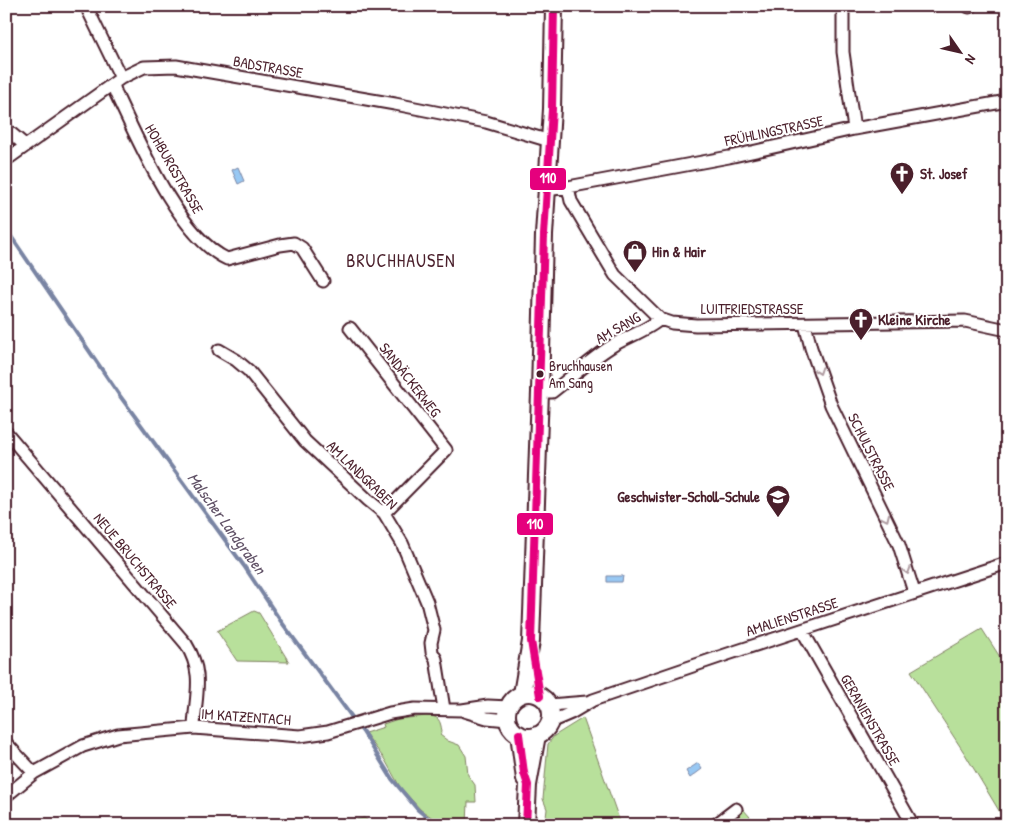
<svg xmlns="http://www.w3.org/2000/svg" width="1013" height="831" font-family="'Patrick Hand',sans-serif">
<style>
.green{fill:#b8e09b;stroke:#818063}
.water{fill:#98c8f3;stroke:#7984a3}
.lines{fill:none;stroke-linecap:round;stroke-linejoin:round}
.stream{stroke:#7984a3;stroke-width:4}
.street-casing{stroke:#4a1f2b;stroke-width:15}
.secondary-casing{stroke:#4a1f2b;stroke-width:20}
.street{stroke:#fff;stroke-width:11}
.secondary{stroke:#fff;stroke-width:16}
.bus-1-casing{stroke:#fff;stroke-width:11}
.bus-1{stroke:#e5007d;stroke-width:8}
.oneway{stroke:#ae9aa0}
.bus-dot{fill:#4a1f2b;stroke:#fff;stroke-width:2}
.labels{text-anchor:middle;stroke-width:4;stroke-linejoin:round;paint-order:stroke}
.bus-label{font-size:14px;fill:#4a1f2b;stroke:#fff;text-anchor:start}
.street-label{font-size:15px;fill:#4a1f2b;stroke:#fff}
.poi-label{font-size:15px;font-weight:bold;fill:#4a1f2b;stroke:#fff;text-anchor:start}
.water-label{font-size:16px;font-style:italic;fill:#615267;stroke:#fff}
.quarter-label{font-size:18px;letter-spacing:1px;fill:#4a1f2b;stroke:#fff}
.line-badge{stroke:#fff;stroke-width:2}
.badge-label{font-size:14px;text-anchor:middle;font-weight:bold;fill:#fff}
</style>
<rect width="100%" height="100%" fill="#fff"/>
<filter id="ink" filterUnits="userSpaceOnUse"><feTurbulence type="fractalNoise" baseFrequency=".02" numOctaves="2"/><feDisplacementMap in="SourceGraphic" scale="10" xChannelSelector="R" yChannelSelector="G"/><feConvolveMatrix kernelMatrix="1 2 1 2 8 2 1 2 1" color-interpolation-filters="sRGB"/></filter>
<g filter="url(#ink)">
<path class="green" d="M254 611 259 613 289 662 237 661 217 631Z
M982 629 1007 668V824L965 754 911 671Z
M427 716C439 716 440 720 442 731L440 735 448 741 459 745 466 756 468 775 475 785 476 802H468L467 825H443L421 810 400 787 385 760 365 733 384 727 383 724 398 719Z
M583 718 621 825H545L547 809 543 799 548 744 554 736Z
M743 809 757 825H734Z
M364 818 374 825H336Z"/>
<path class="water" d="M238 167 244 181 238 184 232 170Z
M607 576H623L622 582H607Z
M698 763 702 769 690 778 686 771Z"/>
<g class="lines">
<path class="stream" d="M6 229 120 396 244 566 280 620 363 732 392 779 418 810 437 825"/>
<defs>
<path id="street" d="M86 6 121 78
M843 6V52L854 129
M969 7 971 6
M113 84 116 94C138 140 179 237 227 259L280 245 294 243 302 248 323 281
M6 129 26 146
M6 160 121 78 144 67 176 66 395 104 486 122 550 141
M568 187 571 201 615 275 660 319 672 323 696 325 965 321 1007 330
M546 190 568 187 729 157 854 129 1007 101
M805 324 811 348 831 405 899 545 914 592
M350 328 446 450 384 513
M219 350 236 360 249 371 305 441 368 500 384 513 402 543 427 602 434 630 431 643 432 652 436 659 444 709
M540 392H552C572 377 591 359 612 346 625 338 650 329 660 319
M6 432 186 644C205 675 195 695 194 728
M802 630 913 825
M549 705 587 702
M464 711 487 718 508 720
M550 722 571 713 593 700 728 654 1007 563
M6 743 34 773
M6 796 34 773 83 746 118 735 194 728 300 736 328 732 390 713 415 709 462 710 488 706 509 707
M715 825 736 809"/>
<path id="secondary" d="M507 715a22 22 0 1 1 44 0a22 22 0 1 1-44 0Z
M522 694 531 641 540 392 544 235 552 109 554 6
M519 734 525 779
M526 825 528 785 537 735"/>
</defs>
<use href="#street" class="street-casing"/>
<use href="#secondary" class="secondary-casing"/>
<use href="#street" class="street"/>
<use href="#secondary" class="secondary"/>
<defs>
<path id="bus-1" d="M540 696 531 641 544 235 552 109 554 6
M519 734 524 773 528 785 526 825"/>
</defs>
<use href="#bus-1" class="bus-1-casing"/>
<use href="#bus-1" class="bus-1"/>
</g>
<defs><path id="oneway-chevron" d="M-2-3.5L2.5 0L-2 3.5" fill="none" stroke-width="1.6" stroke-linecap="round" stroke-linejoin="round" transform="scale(1.25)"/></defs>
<g class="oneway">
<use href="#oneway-chevron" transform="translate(819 371) rotate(71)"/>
<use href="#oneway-chevron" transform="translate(886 518) rotate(65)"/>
<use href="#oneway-chevron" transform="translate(907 571) rotate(73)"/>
</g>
</g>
<defs>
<symbol id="church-pin" viewBox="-11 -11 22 30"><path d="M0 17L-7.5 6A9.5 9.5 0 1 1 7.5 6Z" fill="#4a1f2b" stroke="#fff"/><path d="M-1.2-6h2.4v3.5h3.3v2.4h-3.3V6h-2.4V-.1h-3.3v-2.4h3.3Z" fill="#fff"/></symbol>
<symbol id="shop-pin" viewBox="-11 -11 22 30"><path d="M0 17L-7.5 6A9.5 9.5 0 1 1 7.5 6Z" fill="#4a1f2b" stroke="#fff"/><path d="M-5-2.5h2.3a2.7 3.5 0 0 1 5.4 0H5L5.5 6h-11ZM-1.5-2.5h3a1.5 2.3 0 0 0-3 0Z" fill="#fff"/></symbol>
<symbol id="school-pin" viewBox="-11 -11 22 30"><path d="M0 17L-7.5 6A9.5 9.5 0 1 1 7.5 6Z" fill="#4a1f2b" stroke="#fff"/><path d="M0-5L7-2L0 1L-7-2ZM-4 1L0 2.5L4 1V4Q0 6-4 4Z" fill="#fff"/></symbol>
</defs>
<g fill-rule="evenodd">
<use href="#church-pin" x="888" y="160" width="28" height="38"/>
<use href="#shop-pin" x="621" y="238" width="28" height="38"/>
<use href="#church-pin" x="847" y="306" width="28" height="38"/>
<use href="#school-pin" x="764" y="483" width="28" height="38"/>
</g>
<circle class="bus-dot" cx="540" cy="374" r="4.5"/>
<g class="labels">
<g class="bus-label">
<text x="549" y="371">Bruchhausen<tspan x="549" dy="17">Am Sang</tspan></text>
</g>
<g class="street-label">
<text transform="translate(268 67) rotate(10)" y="5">BADSTRASSE</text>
<text transform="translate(774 131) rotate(-12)" y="5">FRÜHLINGSTRASSE</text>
<text transform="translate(174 169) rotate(60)" y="5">HOHBURGSTRASSE</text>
<text x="752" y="314">LUITFRIEDSTRASSE</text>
<text transform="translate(618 328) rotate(-30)" y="5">AM SANG</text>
<text transform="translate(410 380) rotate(52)" y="5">SANDÄCKERWEG</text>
<text transform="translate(871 452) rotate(63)" y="5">SCHULSTRASSE</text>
<text transform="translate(362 475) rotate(44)" y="5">AM LANDGRABEN</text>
<text transform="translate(135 561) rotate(50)" y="5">NEUE BRUCHSTRASSE</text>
<text transform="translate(792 617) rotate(-18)" y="5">AMALIENSTRASSE</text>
<text transform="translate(246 717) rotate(4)" y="5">IM KATZENTACH</text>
<text transform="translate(870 720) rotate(60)" y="5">GERANIENSTRASSE</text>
</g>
<g class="poi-label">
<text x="920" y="179">St. Josef</text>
<text x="652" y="257">Hin &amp; Hair</text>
<text x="878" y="325">Kleine Kirche</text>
<text x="760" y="502" text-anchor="end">Geschwister-Scholl-Schule</text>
</g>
<g class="water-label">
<text transform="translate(227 523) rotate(54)" y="6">Malscher Landgraben</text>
</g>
<g class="quarter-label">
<text x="401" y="267">BRUCHHAUSEN</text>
</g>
</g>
<g class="line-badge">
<rect x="529" y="167" width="38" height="24" rx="5" fill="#e5007d"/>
<rect x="516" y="512" width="38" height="24" rx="5" fill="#e5007d"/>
</g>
<g class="badge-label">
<text x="548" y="183">110</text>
<text x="535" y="529">110</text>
</g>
<rect width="1013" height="831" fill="none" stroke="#fff" stroke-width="25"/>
<rect x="12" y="12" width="988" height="806" fill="none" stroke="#4a1f2b" stroke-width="2" filter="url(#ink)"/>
<g transform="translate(960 52) rotate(124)" stroke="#ffffff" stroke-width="4" paint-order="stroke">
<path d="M0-4L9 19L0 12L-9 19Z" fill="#4a1f2b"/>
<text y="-8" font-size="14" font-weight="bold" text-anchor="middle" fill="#4a1f2b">N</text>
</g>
</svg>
